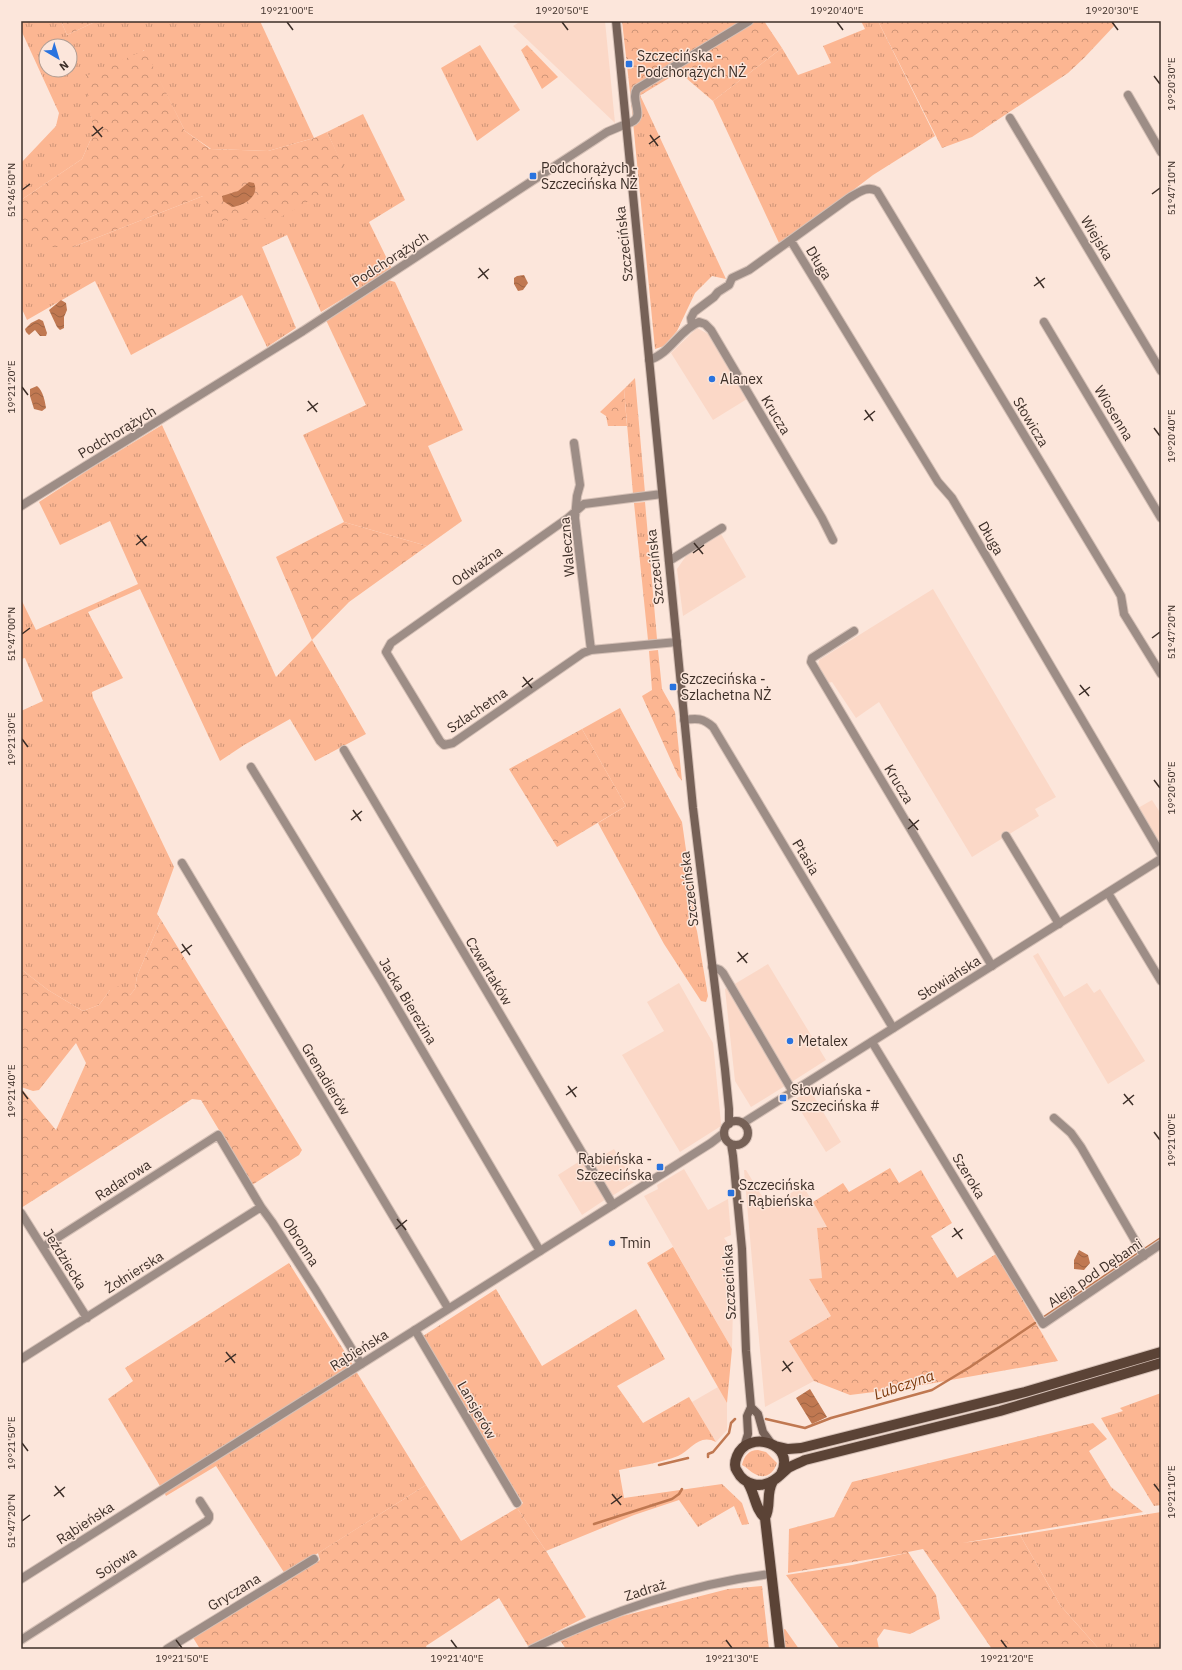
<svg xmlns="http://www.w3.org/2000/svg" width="1182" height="1670" font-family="'IBM Plex Sans',sans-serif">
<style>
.built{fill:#fbd8c7}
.grass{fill:url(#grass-tufts);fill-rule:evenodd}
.forest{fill:url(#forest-crowns)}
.water{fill:url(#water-waves)}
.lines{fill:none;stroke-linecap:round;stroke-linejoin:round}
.stream{stroke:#c07851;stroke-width:2.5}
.minor-casing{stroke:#d6c1b7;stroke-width:10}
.tertiary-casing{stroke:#d6c1b7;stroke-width:10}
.secondary-casing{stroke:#d6c1b7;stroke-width:10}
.primary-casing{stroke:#d6c1b7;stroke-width:12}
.minor{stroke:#9d8d86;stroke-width:8}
.tertiary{stroke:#9d8d86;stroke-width:8}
.secondary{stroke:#766157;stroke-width:8}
.primary{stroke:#5b4336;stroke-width:10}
.ticks{fill:none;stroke:#3d2f28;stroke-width:1.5}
.poi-dot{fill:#2973df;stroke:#fce6db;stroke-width:1.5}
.labels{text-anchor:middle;stroke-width:3;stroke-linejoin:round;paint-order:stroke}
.poi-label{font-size:14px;fill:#3d2f28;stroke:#fce6db;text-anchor:start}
.street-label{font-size:14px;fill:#3d2f28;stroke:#fce6db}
.water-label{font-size:15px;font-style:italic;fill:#7c380a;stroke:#fce6db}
.neatline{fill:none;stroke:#3d2f28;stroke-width:1.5}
.ticks-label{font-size:10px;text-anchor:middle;fill:#3d2f28}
</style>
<defs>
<pattern id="grass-tufts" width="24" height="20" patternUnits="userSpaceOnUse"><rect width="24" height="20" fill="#fcb692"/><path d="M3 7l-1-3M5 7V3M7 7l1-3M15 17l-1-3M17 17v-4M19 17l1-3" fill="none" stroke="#cd9477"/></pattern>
<pattern id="forest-crowns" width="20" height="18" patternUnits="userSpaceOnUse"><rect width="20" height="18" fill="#fcb692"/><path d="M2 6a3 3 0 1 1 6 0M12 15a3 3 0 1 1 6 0" fill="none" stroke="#cd9477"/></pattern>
<pattern id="water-waves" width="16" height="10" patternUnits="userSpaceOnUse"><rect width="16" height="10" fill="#c07851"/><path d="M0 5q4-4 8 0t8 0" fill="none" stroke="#9d6343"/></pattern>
</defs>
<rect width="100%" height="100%" fill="#fce6db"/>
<path class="built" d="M521 21H605L615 123 513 26Z
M697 328 710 335 747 399 713 420 671 353Z
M721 534 746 577 683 616 677 569 686 556Z
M933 589 1056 797 1035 809 1039 816 972 857 879 702 856 718 832 682 828 683 818 666 819 660Z
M1152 800 1161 814V843H1160L1138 808Z
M1038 953 1064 997 1087 983 1094 993 1100 989 1145 1061 1108 1084 1033 956Z
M768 964 826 1060 790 1083 733 985Z
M679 983 713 1043 721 1123V1126L680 1152 622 1055 664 1031 647 1002Z
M728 987 785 1086 751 1107 735 1081 725 989Z
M810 1090 841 1142 826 1152 794 1100Z
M614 1149 634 1182 612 1196 592 1162Z
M583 1159 606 1199 582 1215 558 1175Z
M684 1169 708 1210 728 1199 731 1235 724 1238 727 1242 734 1264 732 1349 644 1196 658 1189 657 1185Z
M744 1170H746L768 1206 803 1186 828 1227 817 1228 822 1278 809 1279 831 1316 789 1341 814 1381 765 1407Z
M718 1387 727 1403V1430L716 1442 692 1402Z"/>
<path class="grass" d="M21 21H61L67 35 97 21H260L314 138 268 151 211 149 185 131 144 50 90 106 94 132 82 159 21 200V163L56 126 59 113 21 30ZM46 46H70V70H46Z
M861 21H878L935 136 873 175 810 223 779 243 713 101 782 48 798 75 831 63 823 46 865 29Z
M480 45 520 110 477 141 441 68Z
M640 95 726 279 712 276 695 293 677 331 664 346 655 349 631 101Z
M363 114 405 200 369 222 392 269 321 312 287 235 262 247 296 328 267 347 242 295 131 355 95 281 27 320 21 307V212L22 224 73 247 203 196 348 178 327 132Z
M388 280 395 282 463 430 428 446 462 521 427 546 344 522 303 435 366 405 326 320Z
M635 378 645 493 633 494 624 389Z
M162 425 276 677 312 640 366 734 315 761 290 719 244 745 220 761 140 589 88 612 123 678 92 692 93 698 174 867 157 914 161 920 137 976 135 989 130 995 110 990 99 1005 83 1011 48 990 21 969V711L43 701 25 658 21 659V599L36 630 138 584 110 521 60 545 39 502 88 470Z
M645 502 657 639 648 640 634 503Z
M620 708 682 822 695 913 694 921 697 931 708 996 706 1002 701 1001 664 944 598 823 626 806 582 729Z
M673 1247 732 1349 727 1403 647 1263Z
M289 1263 353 1365 160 1486 108 1399 133 1381 125 1368Z
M496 1289 542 1366 636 1309 665 1359 617 1386 643 1423 689 1397 716 1442C699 1433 691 1450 678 1456 660 1463 638 1466 619 1470L624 1498 722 1484 742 1503 749 1524 742 1525 734 1506 698 1527 679 1500 634 1515 546 1551 517 1508 523 1503 466 1413 423 1336Z
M356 1371 426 1485 285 1574 216 1466 166 1496 164 1492Z
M1161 1393V1505L1154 1506 1101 1418 1123 1411 1120 1408Z
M758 1450 766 1452 777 1463C774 1473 765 1480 755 1474 750 1472 747 1467 742 1465 744 1456 749 1450 758 1450Z
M1161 1512V1649H1099L1060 1605 1020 1535Z"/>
<path class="forest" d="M61 21H97L67 35Z
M622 21H745L748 26 756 21H764L782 48 713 101 679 72 631 101Z
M878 21H1113L1115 25 1084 58 1068 73 972 137 942 148Z
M527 45 558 77 542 89 521 50Z
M145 50 185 131 210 149 268 151 314 138 327 132 349 178 279 218 218 221 203 196 73 247H48L22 224 21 200 82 159 94 132 84 77Z
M624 389 627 426H608L606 416 600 412Z
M344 522 427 546 349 602 312 640 276 557Z
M658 650 662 689 675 712 682 781 678 776 642 696 652 690 649 651Z
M582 729 626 806 557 847 509 769Z
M161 920 302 1150 299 1155 252 1185 201 1100 192 1099 21 1208V1088L56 1130 86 1063 76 1043 39 1090 33 1091 21 1087V969L48 990 83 1011 99 1005 110 990 119 986 130 995 135 989 137 976Z
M890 1168 899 1183 921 1170 952 1223 931 1236 957 1278 996 1254 1058 1361 906 1388 850 1395 814 1381 789 1341 831 1316 809 1279 822 1278 817 1228 827 1227 813 1202 843 1183 849 1192Z
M1093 1423 1107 1439 1089 1451 1111 1487 1143 1512 962 1543 1020 1535 1060 1605 1099 1649H992L923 1549 908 1552 936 1595 940 1619 910 1634 884 1629 877 1639 879 1649H840L786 1575 852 1565 907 1553 788 1573 789 1529 834 1517 852 1482Z
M426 1485 461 1541 517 1508 546 1551 586 1617 528 1646 499 1598 426 1646 427 1649H200L192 1636 320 1560 318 1553Z
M762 1586 769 1649H566L559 1639 599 1622 728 1589Z
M785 1629 799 1649H784L782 1630Z"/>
<path class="water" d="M249 182 254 183C260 196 244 206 232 207L223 201 222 196 238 191Z
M524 275 528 283 523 290 518 291 514 284V278L517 276Z
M61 300 66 303 67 310 64 317V328L60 330 57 327 49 310Z
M39 319 43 321 47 333 46 336H40L35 330 29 335 26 332 25 329 31 323Z
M37 386C43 391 45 401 46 408L42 411 34 409 30 396V389Z
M1079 1250 1088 1255 1090 1263 1084 1270 1074 1269V1260Z
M810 1389 827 1417 812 1424 796 1398Z"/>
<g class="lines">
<path class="stream" d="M1146 1248 1161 1238
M1044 1317 1137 1254
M766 1419 805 1428 831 1418 932 1390 970 1367 1035 1323
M708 1457V1454L713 1452 729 1433 731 1423 735 1419
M659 1465 688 1458
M594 1524 672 1499 679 1494 682 1489"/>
<defs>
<path id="minor" d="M1128 95 1161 152
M1010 118 1161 371
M626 124C649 119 629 101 637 89L749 21
M791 241 938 482 952 498 1161 854
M1044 322 1161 518
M692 325 691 318 694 312 714 297 718 292 729 285 732 278 749 270 849 198C858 193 867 185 877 191L1117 589 1121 596 1124 614 1161 674
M649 360C670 354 679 330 699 322L705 324 711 330 822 518 833 540
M574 443 580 485 577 496 575 518 591 650
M662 494 584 504 568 518 391 643 386 652 440 741 444 745 453 743 583 653 591 650 677 642
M669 561 722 528
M854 631 812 658 811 662 992 966
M684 720C697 718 703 718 713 727L893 1028
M344 750 613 1205
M251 767 382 982 540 1251
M1006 836 1059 924
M182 863 448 1308
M1108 893 1161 981
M712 967 720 970 723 973 793 1092
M872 1042 1043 1324 1161 1244
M1054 1118 1071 1133 1081 1147 1144 1256
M21 1213 87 1318
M43 1247 218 1135 261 1207 272 1222 315 1289 361 1364
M415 1330 517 1503
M21 1359 261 1207
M21 1640 207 1521 209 1518V1515L200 1501
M167 1649 314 1559
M532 1649C607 1613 688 1584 771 1574"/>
<path id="tertiary" d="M21 506 303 331 607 132 626 124
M743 1123 1161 859
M21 1579 711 1143 724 1133"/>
<path id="secondary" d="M616 21 693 808 725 1069 729 1109V1124
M724 1133a12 12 0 1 1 24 0a12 12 0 1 1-24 0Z
M731 1144 733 1156 742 1249 746 1351 751 1407 747 1416 748 1434 744 1447
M751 1407 758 1414 763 1432 771 1443"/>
<path id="primary" d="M775 1446 788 1449 801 1448 1025 1392 1161 1352
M781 1474C797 1443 748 1429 737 1456 735 1461 734 1467 737 1471 744 1485 761 1489 774 1480 779 1477 783 1472 788 1468 793 1465 799 1463 805 1460L1000 1411 1161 1363
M773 1481C765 1495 772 1505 765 1518L780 1649
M748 1483C755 1494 755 1509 765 1518"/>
</defs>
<use href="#minor" class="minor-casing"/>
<use href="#tertiary" class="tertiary-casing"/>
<use href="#secondary" class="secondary-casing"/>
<use href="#primary" class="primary-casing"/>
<use href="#minor" class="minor"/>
<use href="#tertiary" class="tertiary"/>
<use href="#secondary" class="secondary"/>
<use href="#primary" class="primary"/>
</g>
<path class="ticks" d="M287 22 293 30M562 22 568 30M837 22 843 30M1112 22 1118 30M1154 76 1160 84M93 126 102 137M650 135 658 146M92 136 103 127M649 144 660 136M22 190 30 184M1152 194 1160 188M479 268 488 279M1036 277 1044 288M478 278 489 269M1034 286 1045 278M22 387 28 395M308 401 317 412M865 410 873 421M307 411 318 403M864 420 875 411M1154 428 1160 436M137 535 146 546M694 543 703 554M136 545 147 536M693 553 704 545M22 634 30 628M1152 638 1160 632M523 677 532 688M1080 685 1089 696M522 687 533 678M1079 695 1090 687M22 739 28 747M1154 780 1160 788M353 810 361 821M909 819 918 830M351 820 362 811M908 829 919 820M182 944 190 955M738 952 747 963M181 953 192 945M737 962 748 953M568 1086 576 1097M22 1091 28 1099M1124 1094 1133 1105M566 1095 577 1087M1123 1104 1134 1095M1154 1132 1160 1140M397 1219 406 1230M954 1228 962 1239M396 1229 407 1220M952 1237 963 1229M226 1352 235 1363M783 1361 791 1372M225 1362 236 1354M782 1371 793 1362M22 1443 28 1451M1154 1484 1160 1492M55 1486 64 1497M612 1494 621 1505M54 1496 65 1487M611 1504 622 1496M22 1521 30 1515M176 1640 182 1648M451 1640 457 1648M726 1640 732 1648M1001 1640 1007 1648"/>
<g class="poi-dot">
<rect x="625" y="60" width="8" height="8" rx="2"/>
<rect x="529" y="172" width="8" height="8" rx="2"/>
<circle cx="712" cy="379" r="4"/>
<rect x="669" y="683" width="8" height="8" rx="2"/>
<circle cx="790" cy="1041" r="4"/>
<rect x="779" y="1094" width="8" height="8" rx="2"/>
<rect x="656" y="1163" width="8" height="8" rx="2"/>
<rect x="727" y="1189" width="8" height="8" rx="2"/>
<circle cx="612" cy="1243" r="4"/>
</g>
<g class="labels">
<g class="poi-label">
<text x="637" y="61">Szczecińska -<tspan x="637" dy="16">Podchorążych NŻ</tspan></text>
<text x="541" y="173">Podchorążych -<tspan x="541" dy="16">Szczecińska NŻ</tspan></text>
<text x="720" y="384">Alanex</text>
<text x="681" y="684">Szczecińska -<tspan x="681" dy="16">Szlachetna NŻ</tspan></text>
<text x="798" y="1046">Metalex</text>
<text x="791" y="1095">Słowiańska -<tspan x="791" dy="16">Szczecińska #</tspan></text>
<text x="652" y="1164" text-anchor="end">Rąbieńska -<tspan x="652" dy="16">Szczecińska</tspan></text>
<text x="739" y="1190">Szczecińska<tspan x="739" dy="16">- Rąbieńska</tspan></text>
<text x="620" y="1248">Tmin</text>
</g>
<g class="street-label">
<text transform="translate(1097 238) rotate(59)" y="5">Wiejska</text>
<text transform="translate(624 244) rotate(-96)" y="5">Szczecińska</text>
<text transform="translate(390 259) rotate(-33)" y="5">Podchorążych</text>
<text transform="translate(819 263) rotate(59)" y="5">Długa</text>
<text transform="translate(1114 413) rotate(59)" y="5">Wiosenna</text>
<text transform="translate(776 415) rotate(59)" y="5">Krucza</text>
<text transform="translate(1031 422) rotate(59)" y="5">Słowicza</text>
<text transform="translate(117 432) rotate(-31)" y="5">Podchorążych</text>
<text transform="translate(991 538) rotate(60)" y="5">Długa</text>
<text transform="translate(567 547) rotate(-95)" y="5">Waleczna</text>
<text transform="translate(477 566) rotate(-35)" y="5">Odważna</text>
<text transform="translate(655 567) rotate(-96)" y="5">Szczecińska</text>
<text transform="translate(477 710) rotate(-34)" y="5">Szlachetna</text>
<text transform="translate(899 784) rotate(59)" y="5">Krucza</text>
<text transform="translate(806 857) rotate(59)" y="5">Ptasia</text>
<text transform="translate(689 889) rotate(-97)" y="5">Szczecińska</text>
<text transform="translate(489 971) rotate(59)" y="5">Czwartaków</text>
<text transform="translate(949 978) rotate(-32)" y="5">Słowiańska</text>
<text transform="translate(408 1001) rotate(59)" y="5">Jacka Bierezina</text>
<text transform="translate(326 1079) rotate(59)" y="5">Grenadierów</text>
<text transform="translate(969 1176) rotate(59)" y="5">Szeroka</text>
<text transform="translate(123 1180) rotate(-33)" y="5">Radarowa</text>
<text transform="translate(301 1242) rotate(57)" y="5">Obronna</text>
<text transform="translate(65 1259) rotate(58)" y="5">Jeździecka</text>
<text transform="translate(134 1272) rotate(-32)" y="5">Żołnierska</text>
<text transform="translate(1095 1273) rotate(-34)" y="5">Aleja pod Dębami</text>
<text transform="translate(729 1282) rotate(-93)" y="5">Szczecińska</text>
<text transform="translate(359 1350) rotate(-32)" y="5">Rąbieńska</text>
<text transform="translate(477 1410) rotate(60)" y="5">Lansjerów</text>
<text transform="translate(85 1523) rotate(-33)" y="5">Rąbieńska</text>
<text transform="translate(116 1563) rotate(-33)" y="5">Sojowa</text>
<text transform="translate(645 1590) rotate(-18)" y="5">Zadraż</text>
<text transform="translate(234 1592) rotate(-31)" y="5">Gryczana</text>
</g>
<g class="water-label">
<text transform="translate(904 1385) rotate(-19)" y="5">Lubczyna</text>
</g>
</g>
<rect width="1182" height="1670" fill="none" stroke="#fce6db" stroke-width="44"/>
<g transform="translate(58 58) rotate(142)"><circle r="19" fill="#fce6db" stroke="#b09d93"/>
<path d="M0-3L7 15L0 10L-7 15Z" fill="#2973df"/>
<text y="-6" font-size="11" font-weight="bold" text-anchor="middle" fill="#3d2f28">N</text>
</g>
<rect x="22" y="22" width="1138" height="1626" class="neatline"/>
<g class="ticks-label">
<text x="287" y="14">19°21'00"E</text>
<text x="562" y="14">19°20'50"E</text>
<text x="837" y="14">19°20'40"E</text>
<text x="1112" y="14">19°20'30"E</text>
<text transform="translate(1171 84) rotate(-90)" y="4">19°20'30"E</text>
<text transform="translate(1171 188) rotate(-90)" y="4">51°47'10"N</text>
<text transform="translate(11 190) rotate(-90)" y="4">51°46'50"N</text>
<text transform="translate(11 387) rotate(-90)" y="4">19°21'20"E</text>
<text transform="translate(1171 436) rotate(-90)" y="4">19°20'40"E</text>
<text transform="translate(1171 632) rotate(-90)" y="4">51°47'20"N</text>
<text transform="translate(11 634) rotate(-90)" y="4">51°47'00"N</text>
<text transform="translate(11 739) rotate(-90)" y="4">19°21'30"E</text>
<text transform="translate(1171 788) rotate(-90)" y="4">19°20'50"E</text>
<text transform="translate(11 1091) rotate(-90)" y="4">19°21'40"E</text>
<text transform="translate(1171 1140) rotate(-90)" y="4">19°21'00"E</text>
<text transform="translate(11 1443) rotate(-90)" y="4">19°21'50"E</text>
<text transform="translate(1171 1492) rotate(-90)" y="4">19°21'10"E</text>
<text transform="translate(11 1521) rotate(-90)" y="4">51°47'20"N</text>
<text x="182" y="1662">19°21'50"E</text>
<text x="457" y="1662">19°21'40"E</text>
<text x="732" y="1662">19°21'30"E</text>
<text x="1007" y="1662">19°21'20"E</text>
</g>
</svg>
